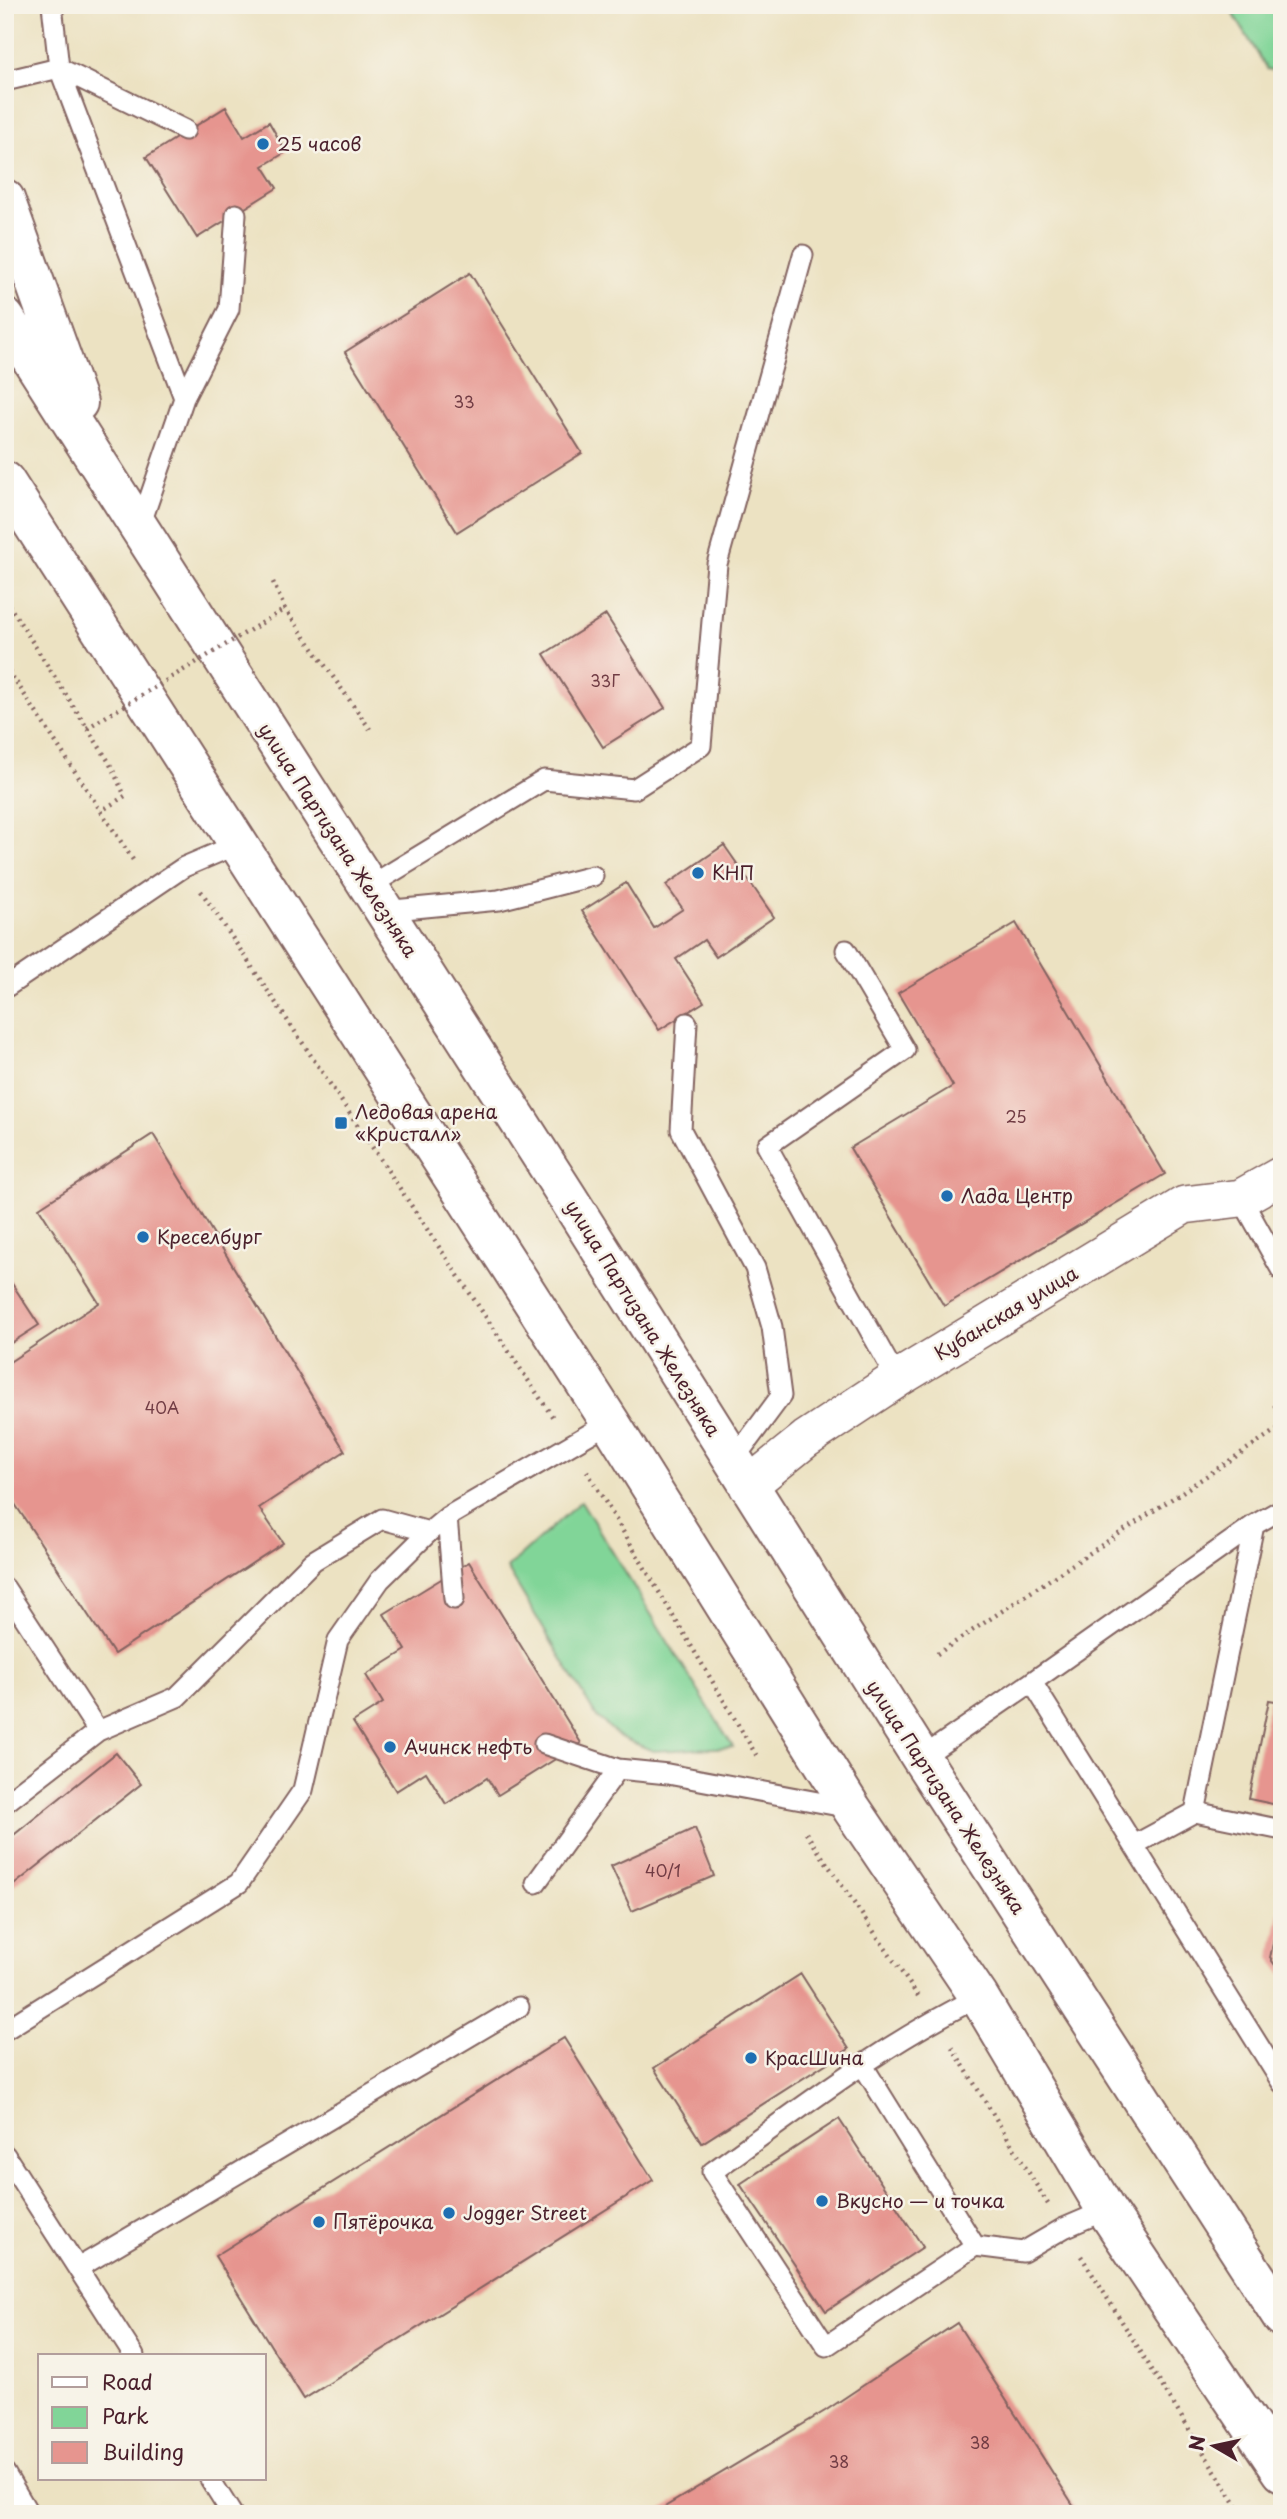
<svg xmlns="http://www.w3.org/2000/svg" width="1287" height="2519" font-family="'Playpen Sans',sans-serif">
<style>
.green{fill:#81d598;stroke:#667a62;stroke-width:2}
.building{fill:#e6958f}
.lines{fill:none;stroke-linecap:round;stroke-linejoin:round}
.service-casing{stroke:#836360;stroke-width:23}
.minor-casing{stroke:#836360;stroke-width:40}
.primary-casing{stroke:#836360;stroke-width:42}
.path{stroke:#836360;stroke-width:4.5;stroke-dasharray:2 5;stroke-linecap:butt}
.service{stroke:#fff;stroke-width:19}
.minor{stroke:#fff;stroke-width:37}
.primary{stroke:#fff;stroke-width:38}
.path-bridge{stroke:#836360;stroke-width:4.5;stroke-dasharray:2 5;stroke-linecap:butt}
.poi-dot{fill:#1f6fb2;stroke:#f7f3e8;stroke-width:2.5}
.labels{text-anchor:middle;stroke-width:5;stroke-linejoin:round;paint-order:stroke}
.number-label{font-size:16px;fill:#713c44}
.poi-label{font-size:19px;fill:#4a1f2b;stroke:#f7f3e8;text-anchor:start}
.street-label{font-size:19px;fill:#4a1f2b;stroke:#f7f3e8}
</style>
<rect width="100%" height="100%" fill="#f7f3e8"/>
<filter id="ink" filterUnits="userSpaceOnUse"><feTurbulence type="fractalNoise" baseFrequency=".0143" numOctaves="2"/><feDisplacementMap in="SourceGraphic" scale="14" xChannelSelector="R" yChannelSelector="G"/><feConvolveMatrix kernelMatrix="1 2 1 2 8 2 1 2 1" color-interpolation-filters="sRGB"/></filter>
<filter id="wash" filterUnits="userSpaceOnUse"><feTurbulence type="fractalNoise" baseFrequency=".00686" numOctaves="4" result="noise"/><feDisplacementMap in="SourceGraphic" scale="28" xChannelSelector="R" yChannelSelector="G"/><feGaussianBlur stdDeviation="1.57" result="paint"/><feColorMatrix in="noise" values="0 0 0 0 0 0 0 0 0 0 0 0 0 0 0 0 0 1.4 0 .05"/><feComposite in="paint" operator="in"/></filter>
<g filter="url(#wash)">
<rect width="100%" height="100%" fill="#ece2c2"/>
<path class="green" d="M1228 5H1282V72L1267 69Z
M581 1501 733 1747 653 1751 620 1737 596 1716 507 1568Z"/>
<g id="blocks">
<path class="building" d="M226 107 244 137 269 122 286 152 263 166 277 188 197 238 146 157Z
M470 273 582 453 457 532 345 352Z
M606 615 665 708 603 747 544 654Z
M724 845 774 917 716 957 704 940 676 959 704 1002 659 1030 582 911 626 883 654 928 683 909 666 885Z
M1016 923 1165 1174 944 1306 850 1148 953 1086 898 993Z
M153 1134 345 1451 259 1508 283 1543 114 1654 5 1489V1365L99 1303 39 1208Z
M5 1273 39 1325 5 1347Z
M469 1562 581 1743 498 1795 487 1778 446 1804 426 1772 396 1791 353 1722 383 1703 366 1675 406 1650 384 1614Z
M1269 1700 1282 1702V1806L1249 1799Z
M116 1753 141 1784 5 1892V1842Z
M695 1828 714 1876 632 1911 611 1866Z
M1281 1905H1282V1975L1270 1958Z
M801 1974 849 2049 702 2143 654 2068Z
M564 2038 653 2180 304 2399 215 2256Z
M839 2119 923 2247 826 2311 740 2184Z
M957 2323 1079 2514H653L825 2411Z"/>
</g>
</g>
<g filter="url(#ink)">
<use href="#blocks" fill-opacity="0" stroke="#836360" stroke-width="2"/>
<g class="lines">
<defs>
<path id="service" d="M52 5 59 68 184 398
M5 81 59 68 185 130
M139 529 184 398 229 309 236 214
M368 887 544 780 634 789 701 746 717 564 803 255
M383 911 499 900 593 876
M846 950 905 1050 767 1146 897 1379
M5 988 184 867 238 844
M687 1023 681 1130 755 1268 772 1327 781 1396 732 1462
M1241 1198 1282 1271
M447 1517 454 1599
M5 1588 98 1731
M1032 1682 1254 1525
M544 1744 618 1769 668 1774 850 1808
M921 1758 1032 1682 1282 2083
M5 1803 98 1731 177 1697 313 1561 382 1519 429 1532 447 1517 610 1422
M1195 1812 1254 1525 1282 1509
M1134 1845 1195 1812 1282 1830
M536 1883 618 1769
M979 1997C883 2044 798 2110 712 2172L826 2346 975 2246 1023 2252 1064 2228 1106 2210
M5 2030 239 1883 303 1790 338 1640 380 1580 429 1532
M862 2064 975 2246
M5 2155 134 2356
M78 2268 519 2007
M5 2473 29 2514
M210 2479 232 2514"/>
<path id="minor" d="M748 1486 806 1439 897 1379 1184 1205 1241 1198 1282 1175"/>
<path id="primary" d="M5 199 78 403
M5 318 568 1198 921 1758 1282 2317
M5 481 610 1422 852 1809 979 1997 1106 2210 1282 2472"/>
</defs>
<use href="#service" class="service-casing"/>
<use href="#minor" class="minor-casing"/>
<use href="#primary" class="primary-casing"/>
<path class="path" d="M273 582 285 609 370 729
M5 599 109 762 125 796 101 811
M5 665 135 863
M201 891 554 1419
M587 1471 758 1758
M937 1654 1282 1426 1274 1403 1282 1399
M806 1833 918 1996
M952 2047 1048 2204
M1081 2256 1242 2514"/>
<use href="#service" class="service"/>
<use href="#minor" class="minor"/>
<use href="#primary" class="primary"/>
<path class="path-bridge" d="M87 728 285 609"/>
</g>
</g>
<g class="poi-dot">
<circle cx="263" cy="144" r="7"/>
<circle cx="698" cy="873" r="7"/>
<rect x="334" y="1116" width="14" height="14" rx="3.5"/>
<circle cx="947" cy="1196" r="7"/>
<circle cx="143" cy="1237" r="7"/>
<circle cx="390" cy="1747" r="7"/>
<circle cx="751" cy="2058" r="7"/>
<circle cx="822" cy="2201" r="7"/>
<circle cx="449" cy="2213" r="7"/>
<circle cx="319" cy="2222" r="7"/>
</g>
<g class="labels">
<g class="number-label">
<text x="464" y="408">33</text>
<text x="605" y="687">33Г</text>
<text x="1016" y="1123">25</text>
<text x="162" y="1414">40А</text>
<text x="663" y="1877">40/1</text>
<text x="980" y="2449">38</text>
<text x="839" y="2468">38</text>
</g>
<g class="poi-label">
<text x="277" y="151">25 часов</text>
<text x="712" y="880">КНП</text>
<text x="355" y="1119">Ледовая арена<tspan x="355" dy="22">«Кристалл»</tspan></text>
<text x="961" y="1203">Лада Центр</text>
<text x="157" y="1244">Креселбург</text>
<text x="404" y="1754">Ачинск нефть</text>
<text x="765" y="2065">КрасШина</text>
<text x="836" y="2208">Вкусно — и точка</text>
<text x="463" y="2220">Jogger Street</text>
<text x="333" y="2229">Пятёрочка</text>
</g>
<g class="street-label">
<text transform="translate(338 840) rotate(57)" y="7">улица Партизана Железняка</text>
<text transform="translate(1006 1313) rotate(-31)" y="7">Кубанская улица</text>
<text transform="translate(643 1318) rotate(58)" y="7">улица Партизана Железняка</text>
<text transform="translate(946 1797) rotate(57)" y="7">улица Партизана Железняка</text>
</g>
</g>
<rect width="1287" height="2519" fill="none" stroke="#f7f3e8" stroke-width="28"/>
<rect x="38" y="2354" width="228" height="126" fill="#f7f3e8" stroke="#b29e9c" stroke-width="2"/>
<rect x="52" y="2377" width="35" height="10" fill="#ffffff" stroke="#b29e9c" stroke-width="2"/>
<text x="102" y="2390" font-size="21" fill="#4a1f2b">Road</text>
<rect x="52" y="2407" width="35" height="21" fill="#81d598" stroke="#b29e9c" stroke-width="2"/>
<text x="102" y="2424" font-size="21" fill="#4a1f2b">Park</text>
<rect x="52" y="2442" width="35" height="21" fill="#e6958f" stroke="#b29e9c" stroke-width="2"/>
<text x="102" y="2460" font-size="21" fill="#4a1f2b">Building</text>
<g transform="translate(1214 2446) rotate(279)" stroke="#f7f3e8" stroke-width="5" paint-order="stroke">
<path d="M0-5L12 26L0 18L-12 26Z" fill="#4a1f2b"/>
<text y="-10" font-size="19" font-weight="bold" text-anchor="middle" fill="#4a1f2b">N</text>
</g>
</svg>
